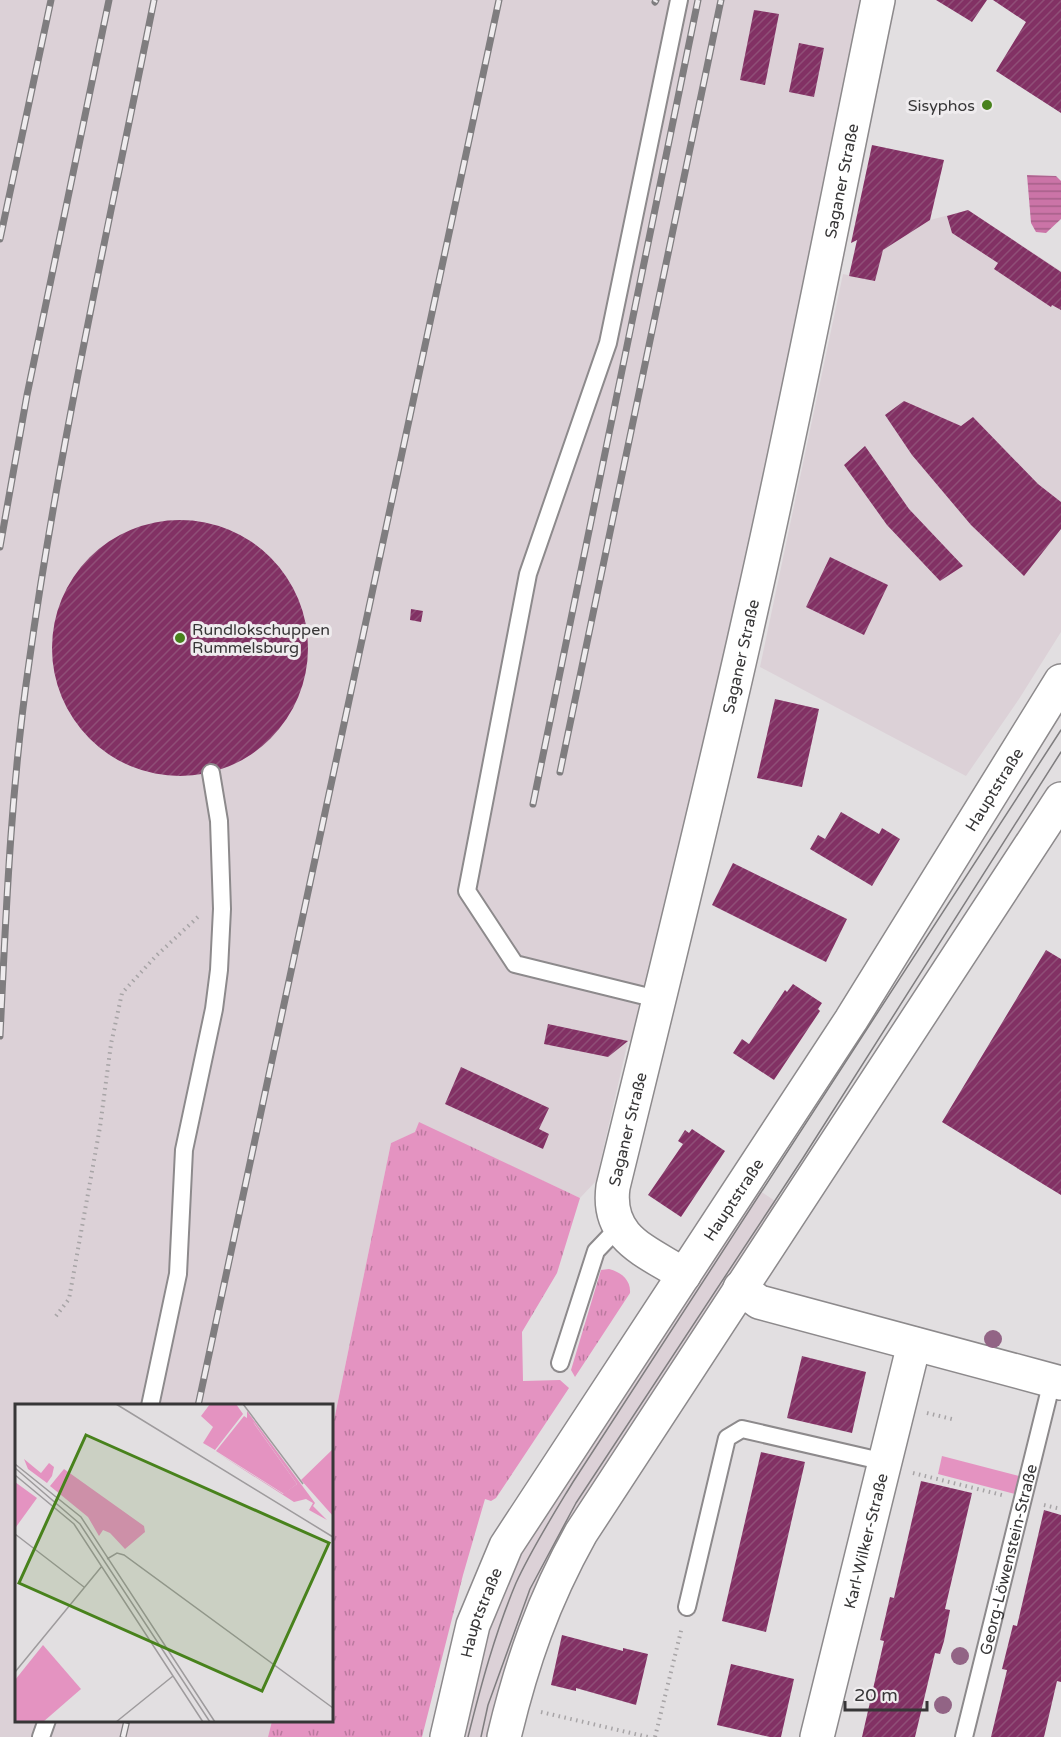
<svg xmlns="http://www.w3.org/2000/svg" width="1061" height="1737" font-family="'Varela Round',sans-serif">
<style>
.built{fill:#dcd1d7}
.grass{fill:url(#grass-tufts)}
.park{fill:#e493c1}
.water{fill:url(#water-rules)}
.building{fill:url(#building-hatch)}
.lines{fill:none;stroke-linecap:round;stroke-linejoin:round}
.service-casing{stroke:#8d8a8c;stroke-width:20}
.minor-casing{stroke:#8d8a8c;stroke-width:36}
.secondary-casing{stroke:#8d8a8c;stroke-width:36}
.path{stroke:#a7a4a6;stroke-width:4;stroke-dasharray:1.5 4.5;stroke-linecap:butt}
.service{stroke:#fff;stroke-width:16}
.minor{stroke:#fff;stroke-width:33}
.secondary{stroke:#fff;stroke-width:33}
.tram{stroke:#7f7d7f;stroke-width:1.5}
.rail-casing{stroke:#7f7d7f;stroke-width:7}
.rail{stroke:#efecee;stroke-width:4.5;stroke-dasharray:14;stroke-linecap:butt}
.tree{fill:#926485}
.poi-dot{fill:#48821c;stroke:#efecee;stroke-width:2}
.labels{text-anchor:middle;stroke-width:6;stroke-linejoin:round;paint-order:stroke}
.poi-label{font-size:16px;fill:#373637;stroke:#efecee;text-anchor:end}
.street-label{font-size:16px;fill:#373637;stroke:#efecee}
.inset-road{fill:none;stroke:#9e9b9d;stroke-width:1.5}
.view{fill:#48821c;fill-opacity:0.15;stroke:#48821c;stroke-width:3}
.inset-edge{fill:none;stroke:#373637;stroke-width:3}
</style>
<defs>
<pattern id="grass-tufts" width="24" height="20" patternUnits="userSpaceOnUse" patternTransform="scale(1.5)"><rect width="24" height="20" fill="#e493c1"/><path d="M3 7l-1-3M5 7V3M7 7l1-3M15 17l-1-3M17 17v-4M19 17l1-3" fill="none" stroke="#ba799e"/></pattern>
<pattern id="water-rules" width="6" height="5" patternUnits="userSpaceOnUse" patternTransform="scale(1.5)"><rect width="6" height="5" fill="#cb74a7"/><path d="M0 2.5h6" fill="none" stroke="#a66089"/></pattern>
<pattern id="building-hatch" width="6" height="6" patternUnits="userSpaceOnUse" patternTransform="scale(1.5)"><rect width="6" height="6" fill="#823164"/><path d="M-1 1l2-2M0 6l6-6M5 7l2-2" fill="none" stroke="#8f4e77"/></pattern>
</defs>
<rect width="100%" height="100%" fill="#e2dfe1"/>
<path class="built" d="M0 0H866L639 1044 628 1041 596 1181 580 1198 419 1123 416 1132 391 1143 332 1430V1406H16V1720L272 1721 268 1737H0Z
M968 210 1061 271V632L1019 699 966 776 760 667 843 274 875 281 883 250 930 220Z
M757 1189 781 1205 613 1459 491 1737H461L486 1633 527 1539Z"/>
<path class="grass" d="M419 1122 580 1198 557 1273 522 1332 523 1381 560 1380 569 1388 496 1498 491 1501 485 1499 463 1575 422 1737H268L272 1721 332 1720V1430L391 1143 415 1132Z
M609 1269C621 1272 631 1280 630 1293L575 1377 571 1370 601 1270Z"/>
<path class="park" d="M942 1456 1019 1476 1015 1494 938 1474Z"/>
<path class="water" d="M1027 175 1056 176 1061 181V219L1046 233 1036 232 1031 223Z"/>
<path class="building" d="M936 0H987L972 22Z
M993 0H1061V113L996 71 1026 22Z
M754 10 779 14 765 85 740 80Z
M799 43 824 48 814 97 789 92Z
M872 145 944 160 930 220 883 250 875 281 849 276 857 240 851 243Z
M968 210 1061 272V310L1052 305 1051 307 994 269 998 263 952 233 947 216Z
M904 401 961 426 973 417 1038 484 1061 502V529L1024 576 971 525 912 455 885 415Z
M865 446 909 509 963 566 940 581 887 525 844 465Z
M52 648a128 128 0 1 1 256 0a128 128 0 1 1-256 0Z
M830 557 888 585 864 635 806 607Z
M411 609 423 611 421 622 410 620Z
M775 699 819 709 802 787 757 778Z
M841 812 879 834 882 828 900 839 872 886 810 849 818 835 825 839Z
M733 863 847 919 826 962 712 905Z
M1046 950 1061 959V1195L942 1122Z
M793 984 822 1003 818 1009 820 1011 774 1080 733 1053 742 1039 749 1044 785 990 787 992Z
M548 1024 628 1041 608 1057 544 1044Z
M461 1067 549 1108 539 1129 549 1134 543 1149 445 1104Z
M692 1129 725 1151 681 1217 648 1195 683 1144 678 1141 685 1130 689 1133Z
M802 1356 866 1372 852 1433 787 1418Z
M761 1452 805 1462 766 1632 722 1621Z
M921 1481 972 1493 945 1609 950 1610 944 1641 940 1654 935 1653 915 1737H862L884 1641 880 1640 890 1597 894 1598Z
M1044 1510 1061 1515V1682L1057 1681 1044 1737H991L1007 1670 1002 1669 1013 1625 1017 1626Z
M562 1635 623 1651V1648L648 1654 636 1705 576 1688V1691L551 1685Z
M731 1664 794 1679 781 1737H770L717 1725Z"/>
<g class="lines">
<defs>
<g id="service">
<path d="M657 999 515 964 467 891 528 574 608 343 679 0"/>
<path d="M560 1363 596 1251 618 1228"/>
<path d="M150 1406 178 1274 184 1150 214 1009 219 970 222 909 219 821 211 773"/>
<path d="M687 1607 727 1438 742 1429 885 1462"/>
<path d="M41 1737 47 1720"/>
<path id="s1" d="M964 1737 1052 1381"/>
</g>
<g id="minor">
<path id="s2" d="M684 1275C647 1251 606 1239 613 1187 660 995 708 803 751 610 797 408 836 203 878 0"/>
<path d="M740 1288 759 1302 1061 1383"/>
<path id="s3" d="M817 1737 914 1344"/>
</g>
<g id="secondary">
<path id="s4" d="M447 1737 473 1625 506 1546 851 1020 1061 681"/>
<path d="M504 1737C522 1662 543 1601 581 1533L1061 799"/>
</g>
</defs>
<use href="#service" class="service-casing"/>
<use href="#minor" class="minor-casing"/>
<use href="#secondary" class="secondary-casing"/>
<path class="path" d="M56 1316 69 1299 100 1127 111 1044 122 993 156 956 199 916
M927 1413 956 1420
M913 1473 1002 1495
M1044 1505 1061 1509
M541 1712 648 1737
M655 1737 682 1627"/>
<use href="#service" class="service"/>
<use href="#minor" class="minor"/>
<use href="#secondary" class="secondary"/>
<path class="tram" d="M468 1737C481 1685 495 1633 516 1583 532 1548 553 1515 573 1482L1061 730
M481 1737 488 1705 530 1589 576 1503 803 1158 1061 752"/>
<defs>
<path id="rail" d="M655 2 656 0
M0 239 51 0
M0 547 27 395 109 0
M560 772 721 0
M533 804 698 0
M0 1036C6 911 11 787 29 663 60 440 110 220 154 0
M198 1406 499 0
M123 1737 127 1720"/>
</defs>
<use href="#rail" class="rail-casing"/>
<use href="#rail" class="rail"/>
</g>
<g class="tree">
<circle cx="993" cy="1339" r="9"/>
<circle cx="960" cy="1656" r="9"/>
<circle cx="943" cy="1705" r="9"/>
</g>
<g class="poi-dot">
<circle cx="987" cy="105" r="6"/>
<circle cx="180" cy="638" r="6"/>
</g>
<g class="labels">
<g class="poi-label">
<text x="975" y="111">Sisyphos</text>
<text x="192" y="635" text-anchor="start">Rundlokschuppen<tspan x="192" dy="18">Rummelsburg</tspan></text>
</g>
<g class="street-label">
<text dy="6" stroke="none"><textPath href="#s2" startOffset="1154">Saganer Straße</textPath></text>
<text dy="6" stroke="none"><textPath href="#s2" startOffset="668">Saganer Straße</textPath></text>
<text dy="6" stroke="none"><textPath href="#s4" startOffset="1101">Hauptstraße</textPath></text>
<text dy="6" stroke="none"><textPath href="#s2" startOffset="182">Saganer Straße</textPath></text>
<text dy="6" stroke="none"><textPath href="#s4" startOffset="615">Hauptstraße</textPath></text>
<text dy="6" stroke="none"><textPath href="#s3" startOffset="202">Karl-Wilker-Straße</textPath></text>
<text dy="6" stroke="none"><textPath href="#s1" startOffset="183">Georg-Löwenstein-Straße</textPath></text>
<text dy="6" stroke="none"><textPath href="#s4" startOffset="129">Hauptstraße</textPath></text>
</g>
</g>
<g transform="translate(15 1404)">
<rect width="318" height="318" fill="#e2dfe1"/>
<path d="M232 7 300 99 298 102 312 116 294 106 298 99 291 95 279 98 201 48 268 90 282 80 239 19 232 15ZM9 55 26 69 34 59 39 63 37 72 32 79 13 65ZM49 65 129 122 130 128 110 145 95 129 88 126 84 132 73 113 35 82ZM0 78 22 94 1 123 0 122Z" fill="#e493c1"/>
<path d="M28 241 66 285 28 318H0V276Z" fill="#e493c1"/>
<path d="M195 0H221L228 10 200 46 188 39 198 23 186 12ZM229 12 238 18 282 80 269 90 201 47ZM318 45V112L286 76Z" fill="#e493c1"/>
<path class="inset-road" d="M101 0 318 133M228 0 288 80M0 60 66 113 200 318M0 64 65 120 195 318M0 71 59 120 188 318M0 130 69 183M92 155 102 149 109 151 318 304M0 268 87 162M101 318 158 272"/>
<path class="view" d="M71 31 314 139 247 287 4 179Z"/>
<rect width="318" height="318" class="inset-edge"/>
</g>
<path d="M845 1701v9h82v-9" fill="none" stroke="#373637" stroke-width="3"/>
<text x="854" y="1701" font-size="18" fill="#373637" stroke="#efecee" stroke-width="4.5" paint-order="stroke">20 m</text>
</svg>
